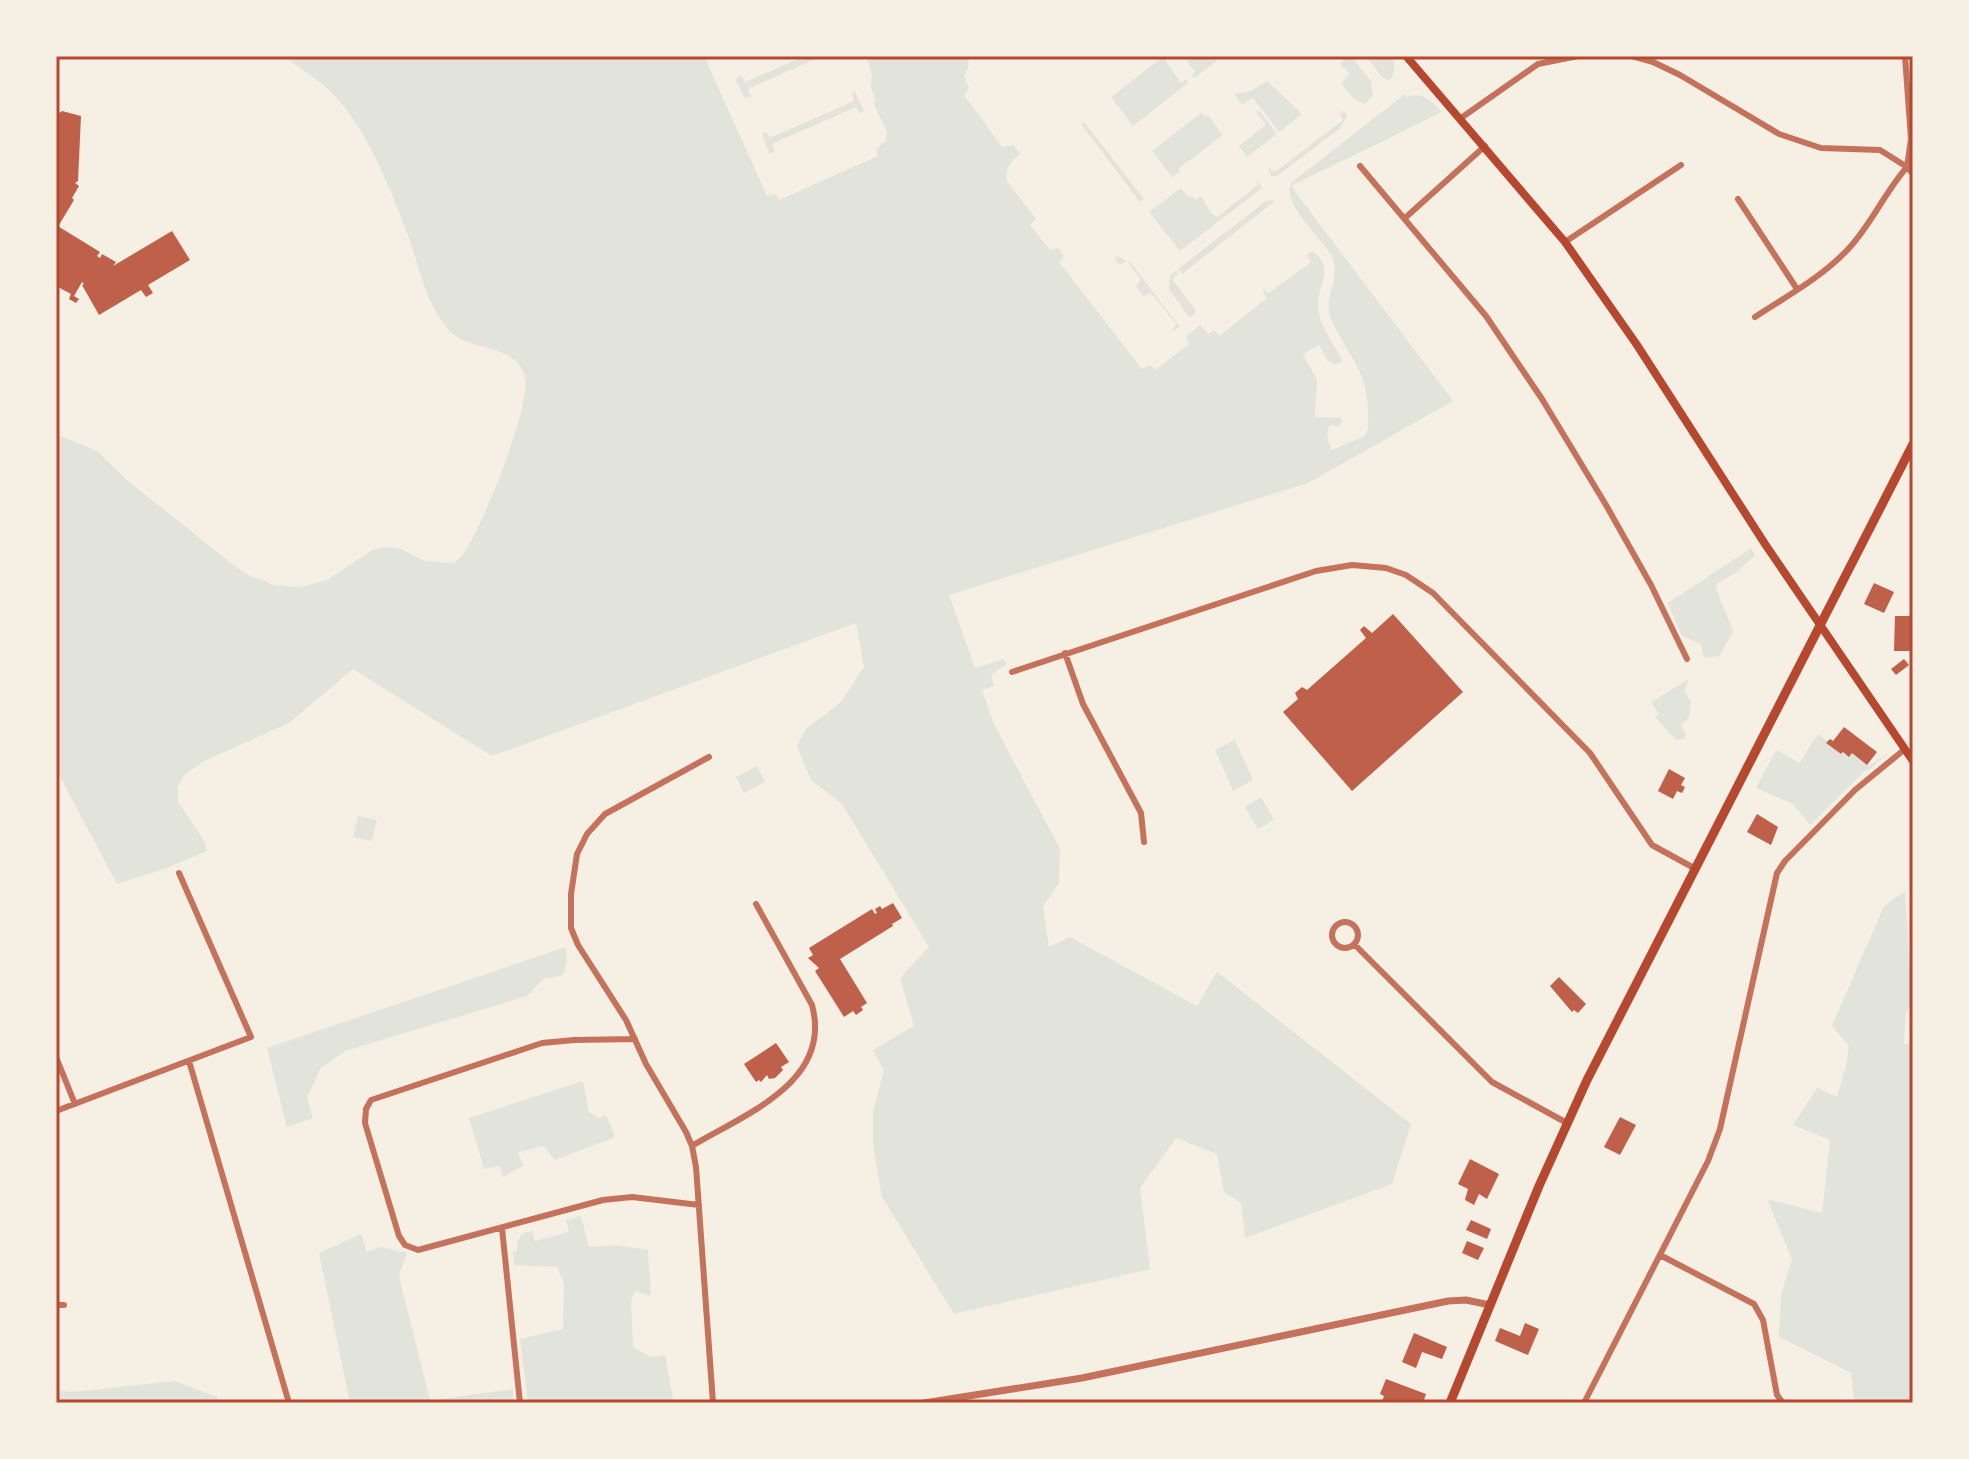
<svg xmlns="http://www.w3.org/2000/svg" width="1969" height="1459" font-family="'Nunito Sans',sans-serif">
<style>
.green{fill:#e2e4dc}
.building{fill:#bf614a}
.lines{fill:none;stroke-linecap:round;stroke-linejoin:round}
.minor{stroke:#c5725c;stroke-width:6}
.tertiary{stroke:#c5725c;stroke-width:7}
.secondary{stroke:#b5482f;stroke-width:8}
.primary{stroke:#b5482f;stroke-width:9}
.neatline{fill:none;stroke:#b5482f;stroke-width:3}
</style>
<rect width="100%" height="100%" fill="#f6efe4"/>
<path class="green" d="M284 56H704L767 196 776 194 779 200 878 156 876 149 886 141 887 132 873 102 876 101 871 88 872 75 866 56H968L969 65 964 76 969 88 964 95 1002 147 1013 145 1020 154C1010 162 1005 168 1007 181L1036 219 1030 225 1050 250 1058 248 1064 256 1059 262 1142 369 1150 365 1155 370 1189 344 1186 336 1200 325 1208 334 1214 330 1219 336 1266 299 1262 288 1269 293 1311 262 1307 256 1308 253 1313 251C1335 271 1319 281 1318 303 1317 324 1334 343 1343 361L1333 365 1331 361 1328 362 1319 345 1303 354 1317 380 1315 417 1340 418 1343 421 1339 426 1330 425C1325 433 1328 443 1332 450L1365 436C1370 426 1368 422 1368 412 1368 371 1348 356 1332 321 1320 298 1344 277 1331 255 1320 236 1282 204 1291 183L1405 94 1407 97C1424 91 1431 101 1442 112L1291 186 1453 401 1308 483 949 595 975 668 1004 659 1007 664 991 675 994 686 982 690 994 724 1060 849 1059 883 1043 907 1049 947 1070 937 1197 1006 1217 972 1411 1124 1392 1184 1245 1238 1241 1203 1224 1192 1217 1154 1176 1138 1140 1188 1150 1269 954 1314 882 1197 873 1145V1112L884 1070 873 1050 914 1026 900 978 929 947 842 804 811 780 797 746 806 729 841 702 864 667 856 623 492 756 353 669 289 723 204 761 183 776 177 788 178 802 204 841 207 851 164 869 117 884 56 769V434L97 451 128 481 236 567 248 575 274 585 301 587 327 580 372 550 386 547 401 549 425 561 453 563C458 559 463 556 466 550 483 524 531 406 525 378 519 348 482 350 461 339 449 333 443 323 436 312 424 293 417 260 409 238 391 191 366 124 328 89 315 77 298 68 284 56Z
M805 56H822L748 89 751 97 744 98 736 80 737 77 742 76 745 82Z
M1183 56H1223L1194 78 1192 75 1195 72Z
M1347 56H1351L1371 81 1373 95 1365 104 1355 100 1341 83 1350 74 1340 64Z
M1366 56H1392L1395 66 1392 78 1388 80 1382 77Z
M1163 57 1181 83 1186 79 1188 83 1133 126 1111 97Z
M1267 81 1302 114 1279 132 1253 98 1242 105 1234 94 1251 91Z
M855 91 864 112 860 113 856 107 772 144 775 151 769 154 762 133 766 132 770 138 854 101 852 94Z
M1259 110 1277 134 1247 157 1239 146 1266 125 1256 112Z
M1342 111 1346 112 1347 116 1339 129 1277 176H1271L1268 168 1275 172 1343 120 1340 115Z
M1201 113 1205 117 1208 115 1223 135 1178 169 1180 172 1172 177 1152 151Z
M1084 122 1144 199 1140 202 1081 124Z
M1255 178 1262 188 1180 251 1149 212 1181 188 1189 198 1192 196 1195 200 1201 196 1210 212 1217 217 1258 185Z
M1273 200 1274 202 1182 274 1178 269 1266 201Z
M1117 256 1131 263 1179 326 1178 328 1171 332 1176 324 1151 293 1143 296 1136 286 1141 280 1127 261 1119 265 1115 259Z
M1176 270 1178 274 1172 279 1196 310 1192 317 1188 316 1169 289 1170 276Z
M1751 548 1755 555 1737 572 1716 584C1718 601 1728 615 1733 632L1719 656 1704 658 1701 644 1682 636 1668 603Z
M1689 679 1684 691 1691 701 1689 717 1681 725 1686 734 1684 739 1676 740 1655 717 1659 714 1651 702Z
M1819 734 1840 754 1852 753 1869 766 1892 750 1869 770 1865 771 1810 825 1793 804 1756 788 1776 750 1800 763 1812 742Z
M1235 740 1253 780 1233 791 1215 750Z
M757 766 765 782 744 793 736 777Z
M1261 797 1274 820 1258 829 1245 807Z
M358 816 377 820 372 841 353 837Z
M1905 891 1912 1002 1906 1013 1904 1044 1913 1043V1403H1854L1851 1373 1779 1337 1781 1295 1792 1259 1767 1199 1822 1213 1830 1140 1793 1125 1817 1088 1837 1097 1846 1066 1849 1046 1832 1026 1884 906Z
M566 947 567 960 563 975 543 979 527 996 345 1051 320 1069 307 1098 313 1118 287 1127 267 1048Z
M583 1081 589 1112 599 1118 606 1115 615 1137 555 1160 544 1146 518 1152 523 1166 503 1177 499 1166 484 1169 469 1118Z
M581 1216 589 1247 616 1245 648 1250 651 1296 635 1291 631 1300 633 1347 650 1357 665 1355 674 1403H528L520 1339 563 1329 564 1284 557 1267 514 1265 513 1252 517 1251V1242L522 1234 532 1231 535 1241 569 1232 566 1220Z
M361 1234 367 1252 381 1247 407 1253 399 1275 401 1285 430 1399 426 1403H350L319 1253Z
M175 1381 217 1397 219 1403H56V1390L71 1392Z
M513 1389V1403H444L441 1399Z"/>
<path class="building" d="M62 111 81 116 78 181 75 183 79 186 72 198 74 200 59 225 56 223V115Z
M56 225 100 252 97 256 100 258 102 254 116 262 113 266 172 231 190 260 148 285 153 293 146 297 141 290 99 315 82 285 84 284 82 282 74 296 79 299 76 303 69 299 71 294 56 286Z
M1874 583 1894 592 1884 613 1864 604Z
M1393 614 1463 692 1352 791 1283 712 1298 699 1295 693 1302 687 1307 690 1366 638 1360 630 1364 626 1372 633Z
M1895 616H1911V651H1894Z
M1904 659 1909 665 1896 675 1891 669Z
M1844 727 1877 752 1867 765 1852 753 1849 757 1843 752 1841 754 1826 743 1830 739 1833 741Z
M1669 769 1685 778 1681 785 1685 787 1682 793 1677 791 1673 799 1658 791Z
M1757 814 1778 827 1771 845 1747 832Z
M893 903 902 918 892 924 893 926 840 959 867 1003 861 1007 863 1010 856 1015 853 1011 844 1017 815 971 819 968 808 958 813 955 809 948 872 909 875 914 877 913 875 909 880 906 882 909Z
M1559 977 1586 1004 1578 1013 1574 1010 1572 1012 1550 986Z
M776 1043 789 1062 781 1067 783 1070 775 1078 769 1079 767 1075 761 1082 759 1080 756 1082 744 1064Z
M1620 1117 1636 1125 1620 1155 1604 1147Z
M1470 1159 1499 1174 1487 1199 1479 1194 1474 1205 1465 1200 1468 1189 1458 1184Z
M1471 1220 1491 1229 1487 1239 1466 1230Z
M1467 1241 1484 1248 1478 1260 1462 1253Z
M1525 1323 1539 1329 1528 1355 1495 1341 1500 1328 1520 1336Z
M1414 1333 1447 1347 1442 1359 1422 1352 1416 1368 1402 1362Z
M1386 1379 1426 1394 1423 1403H1385L1382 1401 1384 1396 1380 1394Z"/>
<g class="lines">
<path class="minor" d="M1632 56 1653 62 1680 75 1779 134 1821 148 1880 150 1907 167C1885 192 1872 223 1850 247 1824 276 1787 296 1755 317
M1905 56 1911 139 1907 167 1913 174
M1461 118 1538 64 1578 56
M1360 166 1486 316 1542 399 1606 505 1651 585 1687 659
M1738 199 1797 289
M1405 218 1485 146
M1565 242 1681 165
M1065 653 1083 704 1141 813 1144 842
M1012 672 1316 571 1352 565 1386 568 1406 575 1433 593 1590 753 1652 845 1694 868
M709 757 605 814 587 834 577 854 571 894V928L578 945 626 1020 646 1064 686 1132 692 1146 696 1167 713 1403
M1332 935a13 13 0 1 1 26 0a13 13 0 1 1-26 0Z
M1354 944 1492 1082 1567 1123
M635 1039 574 1040 542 1043 371 1100 366 1109 365 1123 399 1236 405 1245 418 1250 603 1200 632 1197 699 1205
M56 1057 75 1104
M189 1061 289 1403
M56 1111 251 1037 179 873
M692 1146C745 1114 833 1082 812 1005L756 904
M502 1228 520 1403
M1660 1255 1754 1304 1763 1320 1777 1395 1783 1403
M56 1305H64
M1584 1403 1708 1161 1720 1129 1777 873 1785 861 1855 790 1905 749"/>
<path class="tertiary" d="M924 1403 1082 1378 1448 1301 1466 1300 1490 1305"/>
<path class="secondary" d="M1406 56 1565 242 1637 345 1765 544 1913 761"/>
<path class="primary" d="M1450 1403 1539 1186 1587 1080 1913 444"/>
</g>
<rect width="1969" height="1459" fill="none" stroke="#f6efe4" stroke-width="116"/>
<rect x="58" y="58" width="1853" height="1343" class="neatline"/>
</svg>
